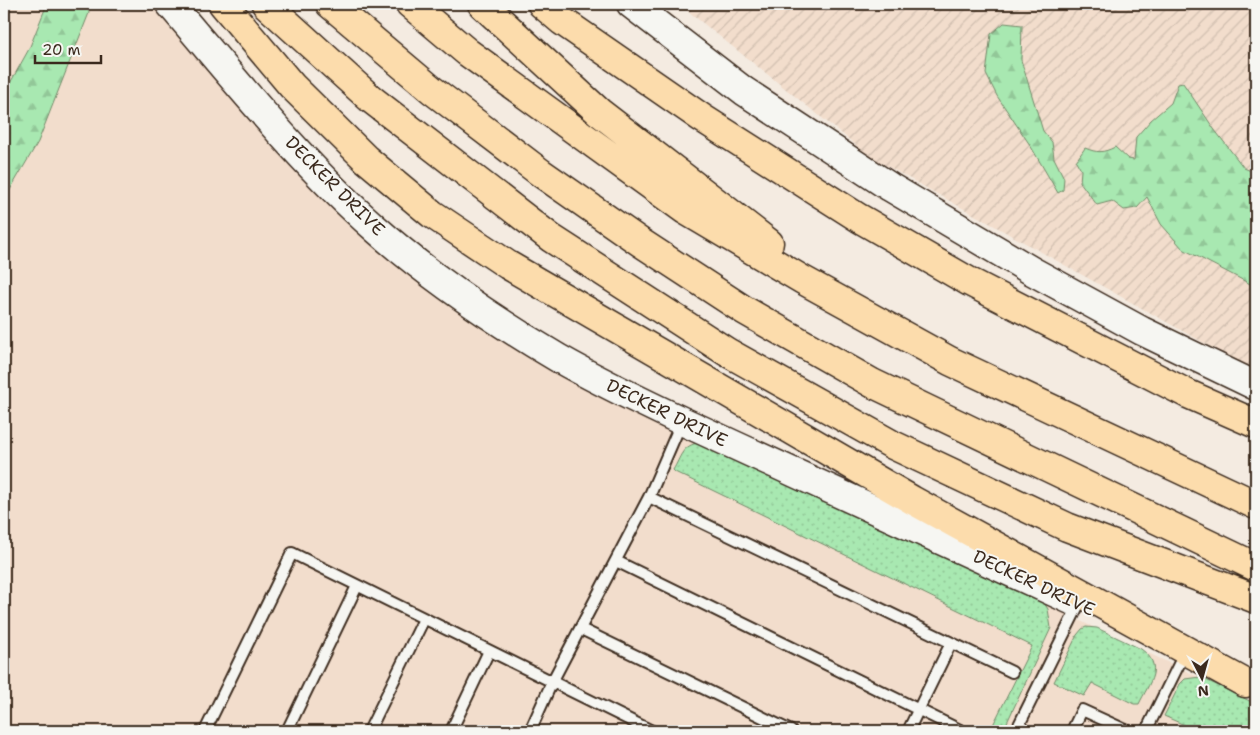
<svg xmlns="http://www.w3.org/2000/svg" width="1260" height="735" font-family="'Shantell Sans',sans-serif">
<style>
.built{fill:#f2ddcc}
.industrial{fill:url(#industrial-furrows)}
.grass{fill:url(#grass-dots);stroke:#728968}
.forest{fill:url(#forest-firs);stroke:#728968}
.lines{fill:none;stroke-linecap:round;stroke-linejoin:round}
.lane-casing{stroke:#3b2a1e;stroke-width:14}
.secondary-casing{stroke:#3b2a1e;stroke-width:31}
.highway-casing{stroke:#3b2a1e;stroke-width:31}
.lane{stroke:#f6f6f2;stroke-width:10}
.secondary{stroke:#f6f6f2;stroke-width:28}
.highway{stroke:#fcdcac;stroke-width:28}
.labels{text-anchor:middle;stroke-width:4;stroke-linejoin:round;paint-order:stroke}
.street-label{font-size:18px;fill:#3b2a1e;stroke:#f6f6f2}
</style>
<defs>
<pattern id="industrial-furrows" width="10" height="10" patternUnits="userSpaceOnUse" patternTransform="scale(1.25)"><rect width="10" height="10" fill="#f2ddcc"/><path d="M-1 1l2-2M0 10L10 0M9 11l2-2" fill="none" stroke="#d0beaf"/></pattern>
<pattern id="grass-dots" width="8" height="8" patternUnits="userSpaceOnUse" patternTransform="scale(1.25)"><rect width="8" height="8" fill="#a8e8b1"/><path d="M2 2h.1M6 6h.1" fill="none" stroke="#92c798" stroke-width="1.8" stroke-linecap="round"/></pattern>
<pattern id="forest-firs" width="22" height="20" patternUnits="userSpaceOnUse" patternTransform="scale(1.25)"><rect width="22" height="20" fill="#a8e8b1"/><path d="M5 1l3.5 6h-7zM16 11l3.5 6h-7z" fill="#92c798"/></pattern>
</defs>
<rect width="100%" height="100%" fill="#f4ebe1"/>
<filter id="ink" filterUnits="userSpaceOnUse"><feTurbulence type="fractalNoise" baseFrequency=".02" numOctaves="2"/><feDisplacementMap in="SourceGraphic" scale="10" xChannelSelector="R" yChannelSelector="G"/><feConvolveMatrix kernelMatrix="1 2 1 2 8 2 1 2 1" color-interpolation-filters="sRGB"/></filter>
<g filter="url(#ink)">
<path class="built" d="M4 4H152L286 157 348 218 704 443 1256 704V731H4Z"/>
<path class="industrial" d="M679 4H1256V372L871 157Z"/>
<path class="grass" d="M697 443H704L1044 603 1048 609 1051 628 1003 731H990L1032 646 675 472 673 470C681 457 681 447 697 443Z
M1086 627 1097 628 1141 649C1165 666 1149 683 1139 704H1134L1092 683 1084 696 1054 682 1077 635 1082 629Z
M1200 677 1256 704V731H1198L1164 716 1180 684 1185 679Z"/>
<path class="forest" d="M47 4H88L89 13 38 142 4 200V94L29 49Z
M1004 23 1022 25 1021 60 1043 131 1052 142 1054 158 1064 178 1063 190 1058 193 1030 145 997 96 986 74 991 34Z
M1183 83 1214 129 1244 168 1256 173V287L1183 249 1161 224 1147 197 1137 208 1124 210 1112 201 1097 205 1080 182 1081 170 1076 161 1085 148C1097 153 1103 153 1115 147L1128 159 1134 160 1136 137 1151 120 1171 103 1178 84Z"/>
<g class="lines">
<defs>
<path id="lane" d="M649 497 1012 672
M616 561 962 731
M581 629 791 731
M205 731 292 553 652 731
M287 731 357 586
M369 731 424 619
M451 731 489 651
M530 731 552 682 649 497 681 423
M908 731 951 643
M1016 731 1079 604
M1072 731 1082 710 1128 731
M1146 731 1184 654"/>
<path id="secondary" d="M170 4C236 81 300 162 376 229 429 276 497 322 558 358 598 381 640 401 682 421L1071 600
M631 4 744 91 890 187 1032 271 1142 331 1256 386"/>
<path id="highway" d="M223 4 292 86 366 159 432 214 508 265 912 500 1245 683
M266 4 371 99 551 238 727 352 893 445 1067 527 1256 599
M330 4 432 90 541 173 640 242 744 310 872 383 1256 567
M410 4 467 52 685 210 803 280 950 361 1256 505
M482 4 599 112 769 243
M542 4 562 21 702 118 859 218 970 282 1188 394 1256 424"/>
</defs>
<use href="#lane" class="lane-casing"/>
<use href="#secondary" class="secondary-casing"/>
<use href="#highway" class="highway-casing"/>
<use href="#lane" class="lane"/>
<use href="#secondary" class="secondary"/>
<use href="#highway" class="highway"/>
</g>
</g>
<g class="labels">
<g class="street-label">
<text transform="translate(335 186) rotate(45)" y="6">DECKER DRIVE</text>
<text transform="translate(667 413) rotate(26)" y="6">DECKER DRIVE</text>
<text transform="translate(1034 583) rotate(25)" y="6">DECKER DRIVE</text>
</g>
</g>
<rect width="1260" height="735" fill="none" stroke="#f6f6f2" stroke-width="20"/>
<rect x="10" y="10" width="1240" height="715" fill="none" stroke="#3b2a1e" stroke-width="2" filter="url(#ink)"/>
<g transform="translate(1202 678) rotate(174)" stroke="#f6f6f2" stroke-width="4" paint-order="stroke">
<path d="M0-4L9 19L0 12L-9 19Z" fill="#3b2a1e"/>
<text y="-8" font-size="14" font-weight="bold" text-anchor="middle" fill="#3b2a1e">N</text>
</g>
<path d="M35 55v8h66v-8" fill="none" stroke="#3b2a1e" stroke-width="2.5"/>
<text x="42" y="55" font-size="15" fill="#3b2a1e" stroke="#f6f6f2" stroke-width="4" paint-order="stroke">20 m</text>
</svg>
